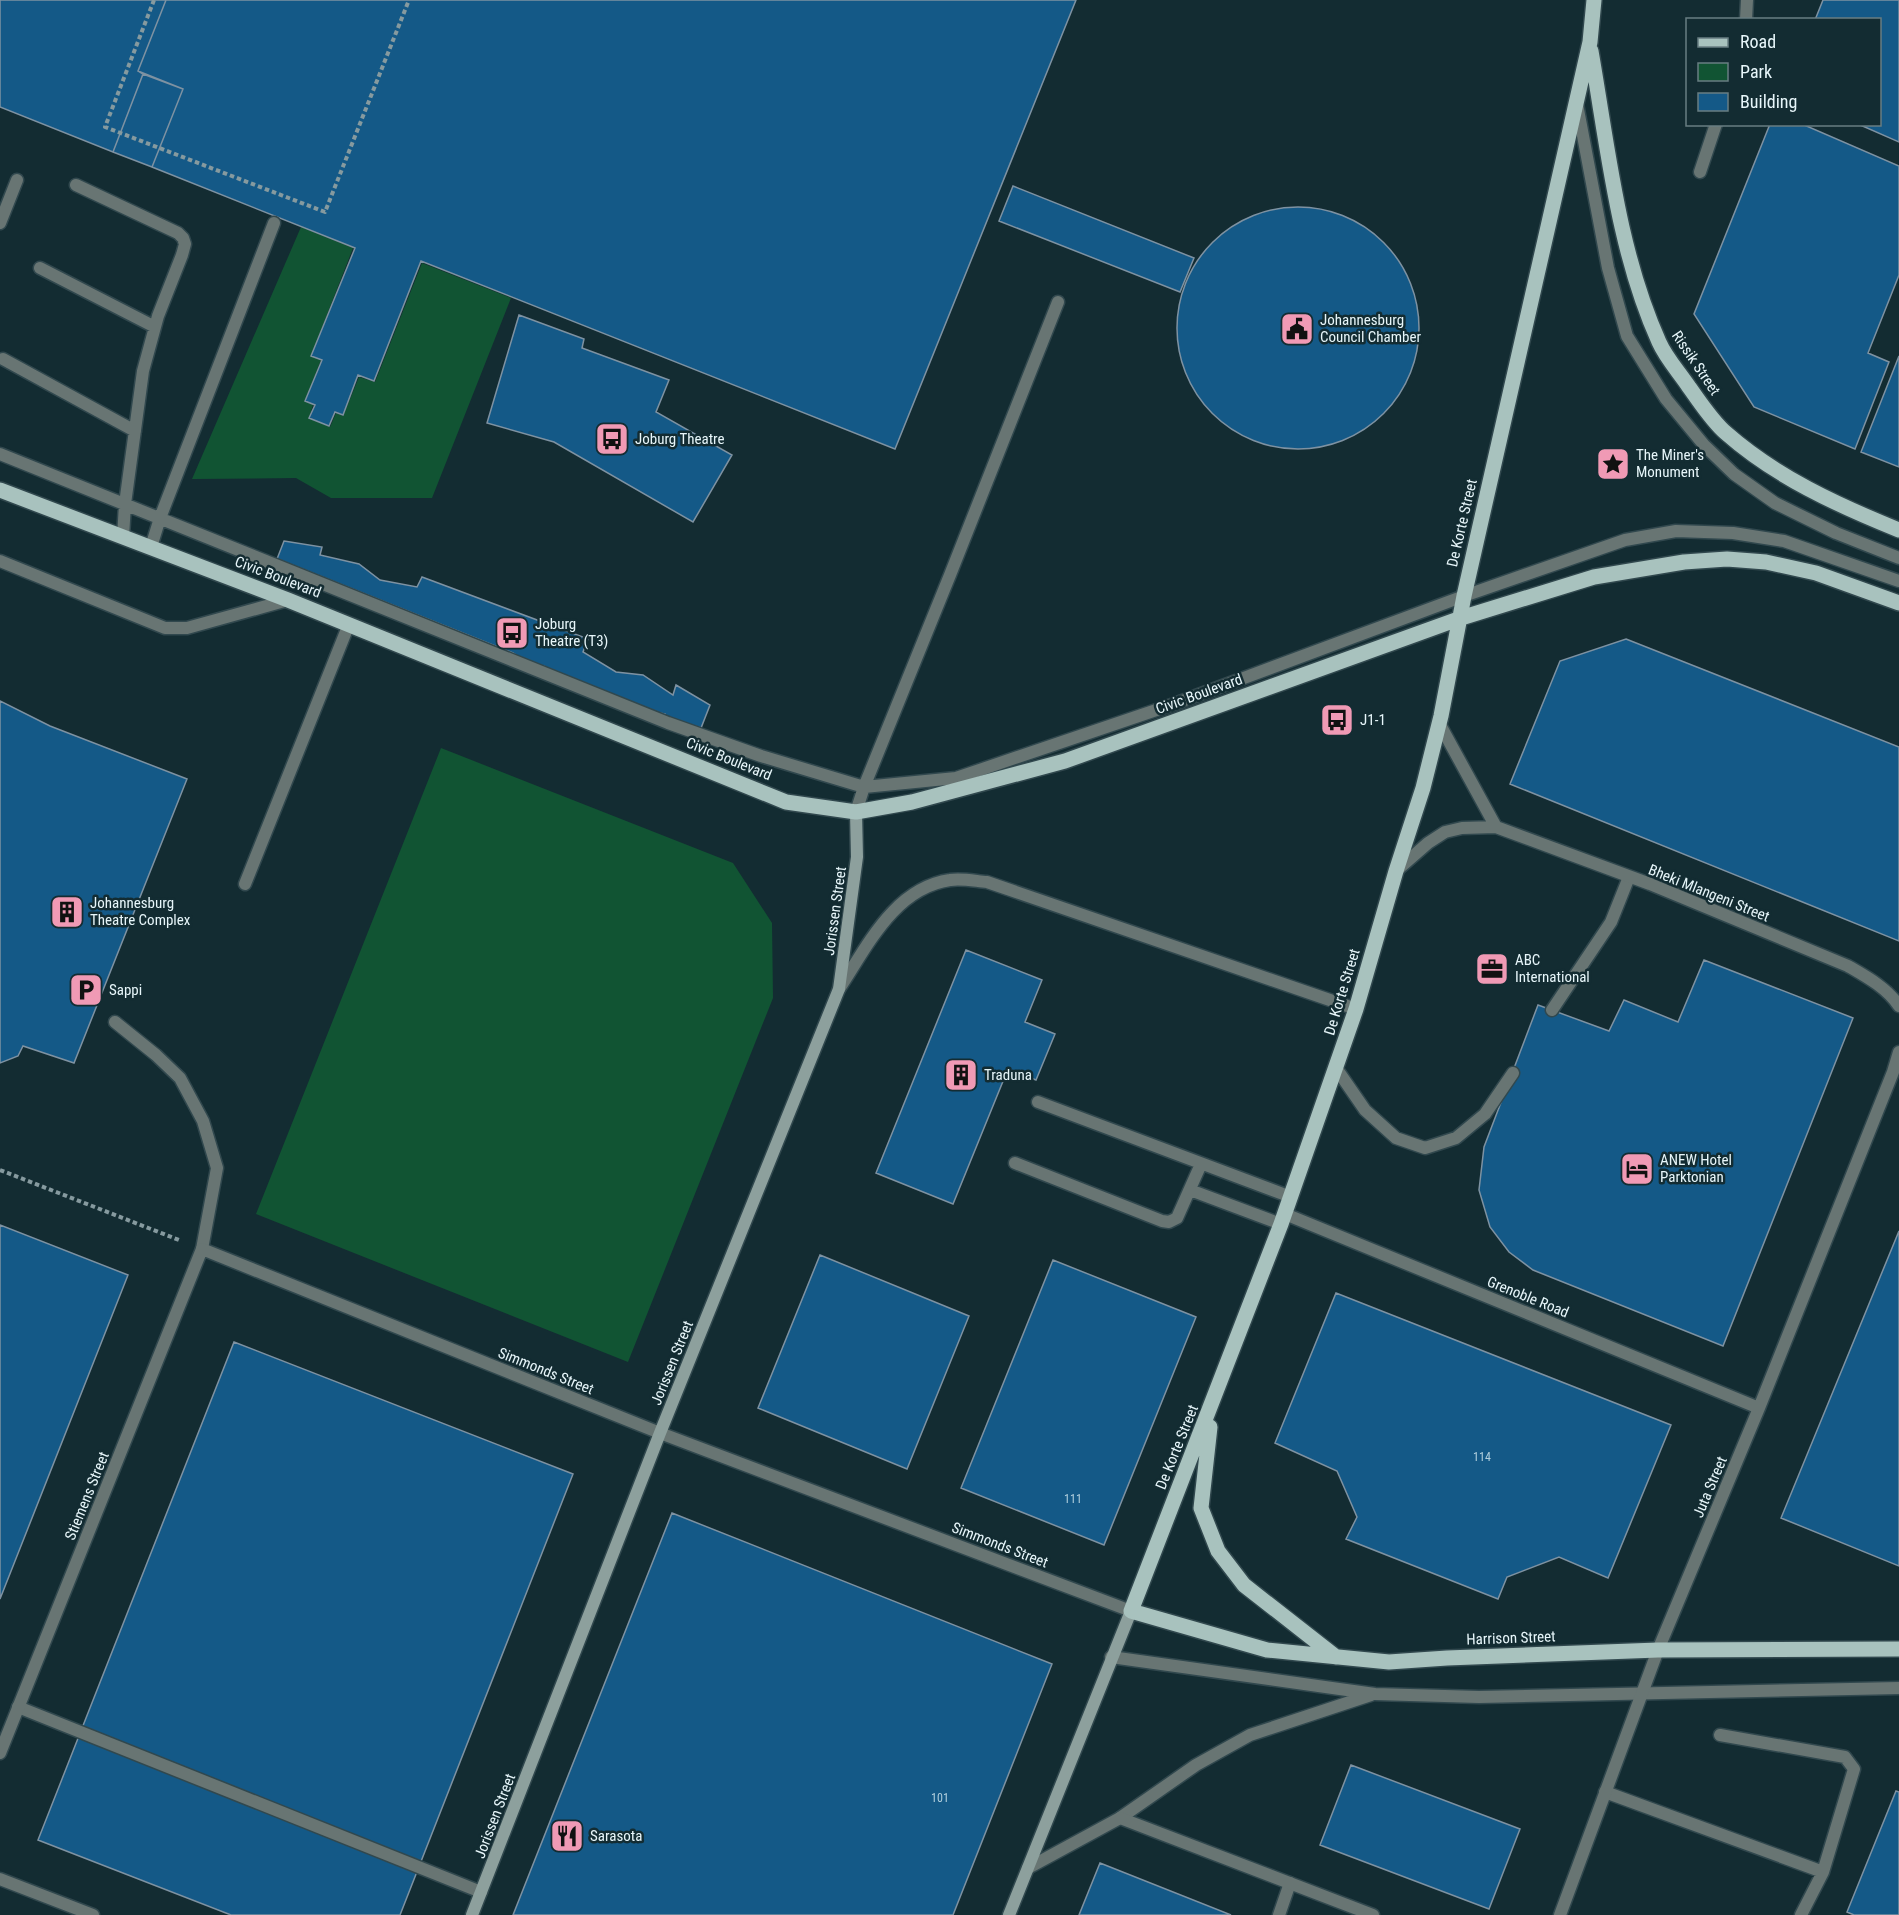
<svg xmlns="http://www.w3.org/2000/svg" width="1899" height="1915" font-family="'Roboto Condensed',sans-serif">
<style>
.green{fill:#115433}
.building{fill:#145987;stroke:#7e92a2;stroke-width:1.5}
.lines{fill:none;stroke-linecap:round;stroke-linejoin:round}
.service-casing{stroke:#31484e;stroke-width:15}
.minor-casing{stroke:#31484e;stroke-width:15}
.secondary-casing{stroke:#31484e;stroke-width:15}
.primary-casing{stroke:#31484e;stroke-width:18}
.path{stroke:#869a9f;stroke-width:4;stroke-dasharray:4.5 3;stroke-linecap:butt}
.service{stroke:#687573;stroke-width:12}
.minor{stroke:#687573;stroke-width:12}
.secondary{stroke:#8da09d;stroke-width:12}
.primary{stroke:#a8c2be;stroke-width:15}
.labels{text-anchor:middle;stroke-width:5;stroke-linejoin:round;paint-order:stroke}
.number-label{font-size:12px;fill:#b2cfdd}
.poi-label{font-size:15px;fill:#e7f6fa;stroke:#132c32;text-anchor:start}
.street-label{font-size:15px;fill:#e7f6fa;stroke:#132c32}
</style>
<rect width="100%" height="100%" fill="#132c32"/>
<path class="green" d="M301 227 353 248 311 356 321 360 305 401 313 405 309 418 330 427 336 413 343 416 359 377 375 382 422 263 511 298 432 498H331L296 478 192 479Z
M441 748 733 863 772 923 773 998 628 1362 256 1214Z"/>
<path class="building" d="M0 0H166L138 71 143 74 113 152 0 107Z
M166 0H1076L895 449 421 261 374 381 358 375 343 415 335 412 329 426 309 418 315 405 305 401 322 360 311 356 355 248 152 167 183 89 138 71Z
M1823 0H1899V142L1858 124H1880V20H1815Z
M143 74 183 89 152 167 113 152Z
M1770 124H1802L1899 166V275L1868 353 1889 362 1855 449 1754 407 1694 314Z
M1013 186 1194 258 1180 292 999 221Z
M1177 328a121 121 0 1 1 242 0a121 121 0 1 1-242 0Z
M519 315 584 339 582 348 669 380 656 412 732 455 693 522 554 442 487 423Z
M1899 356V467L1861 452Z
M284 541 322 547 320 555 359 564 380 580 417 587 422 577 588 639 583 652 616 672 643 675 673 695 676 685 710 705 701 728 664 717 665 714 632 707 610 693 571 684 544 666 531 665 513 653 277 559Z
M1626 639 1899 747V941L1510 784 1560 661Z
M0 701 50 726 187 779 74 1063 23 1046 18 1056 0 1063Z
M966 950 1042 980 1025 1022 1055 1034 1036 1080 1008 1069 953 1204 876 1173Z
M1704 960 1853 1018 1723 1346 1533 1270 1509 1252 1490 1227 1479 1190 1484 1147 1538 1005 1609 1031 1624 1000 1678 1022Z
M0 1225 128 1275 0 1599Z
M1899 1231V1566L1781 1518Z
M820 1255 969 1316 907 1469 758 1408Z
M1053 1260 1196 1317 1104 1545 961 1488Z
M1336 1293 1671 1425 1608 1578 1559 1557 1507 1577 1498 1599 1346 1539 1357 1517 1337 1471 1275 1443Z
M234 1342 573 1474 400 1915H231L38 1840Z
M672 1513 1052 1664 953 1915H513Z
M1351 1765 1520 1829 1489 1909 1320 1845Z
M1896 1791 1899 1792V1915H1854L1847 1912Z
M1100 1863 1231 1915H1079Z"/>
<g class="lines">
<defs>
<path id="service" d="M1746 20 1747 0
M1577 104 1608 268 1627 336 1666 399 1704 445 1734 474 1775 503 1836 533 1899 558
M1700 172 1716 124
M76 185 178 233 183 238 185 244 182 255 158 316 143 371 125 504 123 537
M0 223 17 180
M40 268 155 327
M3 359 135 431
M0 454 668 723 761 756 864 787 956 778 1174 704 1464 596 1625 540 1676 531 1733 533 1784 541 1899 581
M151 547 160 518 274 223
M0 561 165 628H187L288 600
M856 812 864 787 950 575 1058 302
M1552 1010 1611 922 1629 877
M115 1022 156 1055 180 1078 203 1121 217 1168 202 1249
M1336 1068 1365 1110 1396 1138 1425 1148 1456 1138 1485 1114 1513 1073
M1038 1102 1291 1197
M1015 1163 1162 1221 1169 1222 1177 1218 1201 1164
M1190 1190 1281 1224
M1111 1657 1375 1694 1479 1697 1899 1688
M18 1707 481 1892
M1605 1792 1823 1872 1854 1769 1845 1757 1720 1735
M1120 1818 1196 1765 1250 1735 1371 1695
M1279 1915 1290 1883
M1801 1915 1823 1872"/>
<path id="minor" d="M1439 723 1496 827
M1396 871 1428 843 1445 832 1462 828 1496 827 1650 884 1848 966C1867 977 1887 988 1899 1006
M245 884 349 624
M839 989C867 947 894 888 950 880 961 878 975 881 987 882L1356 1009
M1285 1214 1759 1408
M0 1753 202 1249 660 1433 1131 1611
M1028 1868 1120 1818 1373 1915
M0 1879 93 1915
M1560 1915 1658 1650 1759 1408 1893 1072 1899 1052"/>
<path id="secondary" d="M472 1915 660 1433 839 989 857 857 856 812
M1009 1915 1131 1611"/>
<path id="primary" d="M1594 0 1590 42 1464 596 1441 716 1423 788 1396 871 1356 1009 1281 1224 1131 1611 1267 1650 1389 1662 1447 1658 1658 1650 1899 1649
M1591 51C1608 148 1618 251 1659 342 1666 358 1679 372 1689 387 1700 402 1712 421 1726 433 1776 477 1837 505 1899 530
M0 490 288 600 786 802 856 812 912 802 1065 761 1461 618 1594 577 1684 562 1727 559 1766 562 1816 573 1899 603
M1210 1427 1201 1508 1218 1551 1244 1585 1336 1657"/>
</defs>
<use href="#service" class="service-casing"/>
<use href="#minor" class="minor-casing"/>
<use href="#secondary" class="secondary-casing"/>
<use href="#primary" class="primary-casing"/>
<path class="path" d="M154 0 105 127 325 212 409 0
M0 1170 179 1240"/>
<use href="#service" class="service"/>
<use href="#minor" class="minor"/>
<use href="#secondary" class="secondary"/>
<use href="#primary" class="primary"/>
</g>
<defs>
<symbol id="civic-square" viewBox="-11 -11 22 22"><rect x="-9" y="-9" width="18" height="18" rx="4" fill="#f09ab5" stroke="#132c32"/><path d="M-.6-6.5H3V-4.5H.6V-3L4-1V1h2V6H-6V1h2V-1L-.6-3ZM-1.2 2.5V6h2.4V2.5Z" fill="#111"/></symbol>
<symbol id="bus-square" viewBox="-11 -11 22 22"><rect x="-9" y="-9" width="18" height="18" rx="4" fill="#f09ab5" stroke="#132c32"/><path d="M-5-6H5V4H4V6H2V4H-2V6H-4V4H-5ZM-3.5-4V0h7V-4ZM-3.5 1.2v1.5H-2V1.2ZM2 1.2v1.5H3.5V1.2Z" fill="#111"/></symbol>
<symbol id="sight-square" viewBox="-11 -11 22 22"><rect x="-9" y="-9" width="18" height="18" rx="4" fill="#f09ab5" stroke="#132c32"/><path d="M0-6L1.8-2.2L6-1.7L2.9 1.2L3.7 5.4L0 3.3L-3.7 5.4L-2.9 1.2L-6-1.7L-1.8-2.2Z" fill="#111"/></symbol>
<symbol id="building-square" viewBox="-11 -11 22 22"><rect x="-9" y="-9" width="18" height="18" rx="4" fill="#f09ab5" stroke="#132c32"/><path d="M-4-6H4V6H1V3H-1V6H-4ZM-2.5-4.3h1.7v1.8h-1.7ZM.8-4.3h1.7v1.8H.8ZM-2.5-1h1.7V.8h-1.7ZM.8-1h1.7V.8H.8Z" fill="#111"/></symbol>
<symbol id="office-square" viewBox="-11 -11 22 22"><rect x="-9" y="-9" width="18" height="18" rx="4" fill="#f09ab5" stroke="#132c32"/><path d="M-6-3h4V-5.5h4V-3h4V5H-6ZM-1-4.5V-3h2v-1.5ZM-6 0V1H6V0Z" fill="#111"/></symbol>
<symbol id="parking-square" viewBox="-11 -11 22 22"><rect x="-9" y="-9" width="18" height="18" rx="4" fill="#f09ab5" stroke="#132c32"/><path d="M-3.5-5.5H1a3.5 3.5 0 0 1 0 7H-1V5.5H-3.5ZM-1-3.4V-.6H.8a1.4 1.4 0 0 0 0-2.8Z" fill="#111"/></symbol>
<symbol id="hotel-square" viewBox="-11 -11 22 22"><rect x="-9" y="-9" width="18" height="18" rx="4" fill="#f09ab5" stroke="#132c32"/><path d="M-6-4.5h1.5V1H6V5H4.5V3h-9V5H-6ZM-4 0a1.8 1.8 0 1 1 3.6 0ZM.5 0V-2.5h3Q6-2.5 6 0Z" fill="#111"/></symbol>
<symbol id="restaurant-square" viewBox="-11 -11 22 22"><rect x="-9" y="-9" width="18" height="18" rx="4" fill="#f09ab5" stroke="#132c32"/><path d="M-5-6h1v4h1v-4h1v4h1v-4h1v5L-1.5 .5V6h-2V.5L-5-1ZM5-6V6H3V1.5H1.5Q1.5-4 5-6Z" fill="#111"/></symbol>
</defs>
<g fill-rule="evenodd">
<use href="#civic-square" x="1278" y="310" width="38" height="38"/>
<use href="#bus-square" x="593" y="420" width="38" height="38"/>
<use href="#sight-square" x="1594" y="445" width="38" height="38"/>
<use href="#bus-square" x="493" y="614" width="38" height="38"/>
<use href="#bus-square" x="1318" y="701" width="38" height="38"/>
<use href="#building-square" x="48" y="893" width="38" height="38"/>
<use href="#office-square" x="1473" y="950" width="38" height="38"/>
<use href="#parking-square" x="67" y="971" width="38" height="38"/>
<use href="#building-square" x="942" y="1056" width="38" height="38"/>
<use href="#hotel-square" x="1618" y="1150" width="38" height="38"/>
<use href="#restaurant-square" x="548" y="1817" width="38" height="38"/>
</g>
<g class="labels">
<g class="number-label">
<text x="1482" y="1461">114</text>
<text x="1073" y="1503">111</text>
<text x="940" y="1802">101</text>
</g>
<g class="poi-label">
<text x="1320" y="325">Johannesburg<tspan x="1320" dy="17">Council Chamber</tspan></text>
<text x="635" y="444">Joburg Theatre</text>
<text x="1636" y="460">The Miner's<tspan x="1636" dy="17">Monument</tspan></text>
<text x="535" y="629">Joburg<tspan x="535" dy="17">Theatre (T3)</tspan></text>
<text x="1360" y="725">J1-1</text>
<text x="90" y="908">Johannesburg<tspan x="90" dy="17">Theatre Complex</tspan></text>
<text x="1515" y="965">ABC<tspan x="1515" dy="17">International</tspan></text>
<text x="109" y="995">Sappi</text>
<text x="984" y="1080">Traduna</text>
<text x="1660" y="1165">ANEW Hotel<tspan x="1660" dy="17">Parktonian</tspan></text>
<text x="590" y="1841">Sarasota</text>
</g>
<g class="street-label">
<text transform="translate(1696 363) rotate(56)" y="5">Rissik Street</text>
<text transform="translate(1462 523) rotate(-77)" y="5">De Korte Street</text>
<text transform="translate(278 577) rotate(21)" y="5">Civic Boulevard</text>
<text transform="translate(1199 694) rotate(-20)" y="5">Civic Boulevard</text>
<text transform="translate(729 759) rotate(22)" y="5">Civic Boulevard</text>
<text transform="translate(1709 893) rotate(22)" y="5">Bheki Mlangeni Street</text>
<text transform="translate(835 911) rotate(-82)" y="5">Jorissen Street</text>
<text transform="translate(1342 992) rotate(-73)" y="5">De Korte Street</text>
<text transform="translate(1528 1297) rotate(22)" y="5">Grenoble Road</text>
<text transform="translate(672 1363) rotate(-68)" y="5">Jorissen Street</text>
<text transform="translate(546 1371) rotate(22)" y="5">Simmonds Street</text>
<text transform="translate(1177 1447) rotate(-68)" y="5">De Korte Street</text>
<text transform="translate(1710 1487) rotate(-67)" y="5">Juta Street</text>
<text transform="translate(87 1496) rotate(-68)" y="5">Stiemens Street</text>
<text transform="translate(1000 1545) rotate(21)" y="5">Simmonds Street</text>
<text transform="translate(1511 1638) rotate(-2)" y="5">Harrison Street</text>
<text transform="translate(495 1816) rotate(-69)" y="5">Jorissen Street</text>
</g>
</g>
<rect x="1686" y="18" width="195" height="108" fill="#132c32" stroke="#687d82" stroke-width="1.5"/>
<rect x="1698" y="38" width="30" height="9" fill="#a8c2be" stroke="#687d82" stroke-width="1.5"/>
<text x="1740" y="48" font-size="18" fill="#e7f6fa">Road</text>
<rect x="1698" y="63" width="30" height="18" fill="#115433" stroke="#687d82" stroke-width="1.5"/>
<text x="1740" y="78" font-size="18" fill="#e7f6fa">Park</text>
<rect x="1698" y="93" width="30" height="18" fill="#145987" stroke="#687d82" stroke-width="1.5"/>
<text x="1740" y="108" font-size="18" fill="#e7f6fa">Building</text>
</svg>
